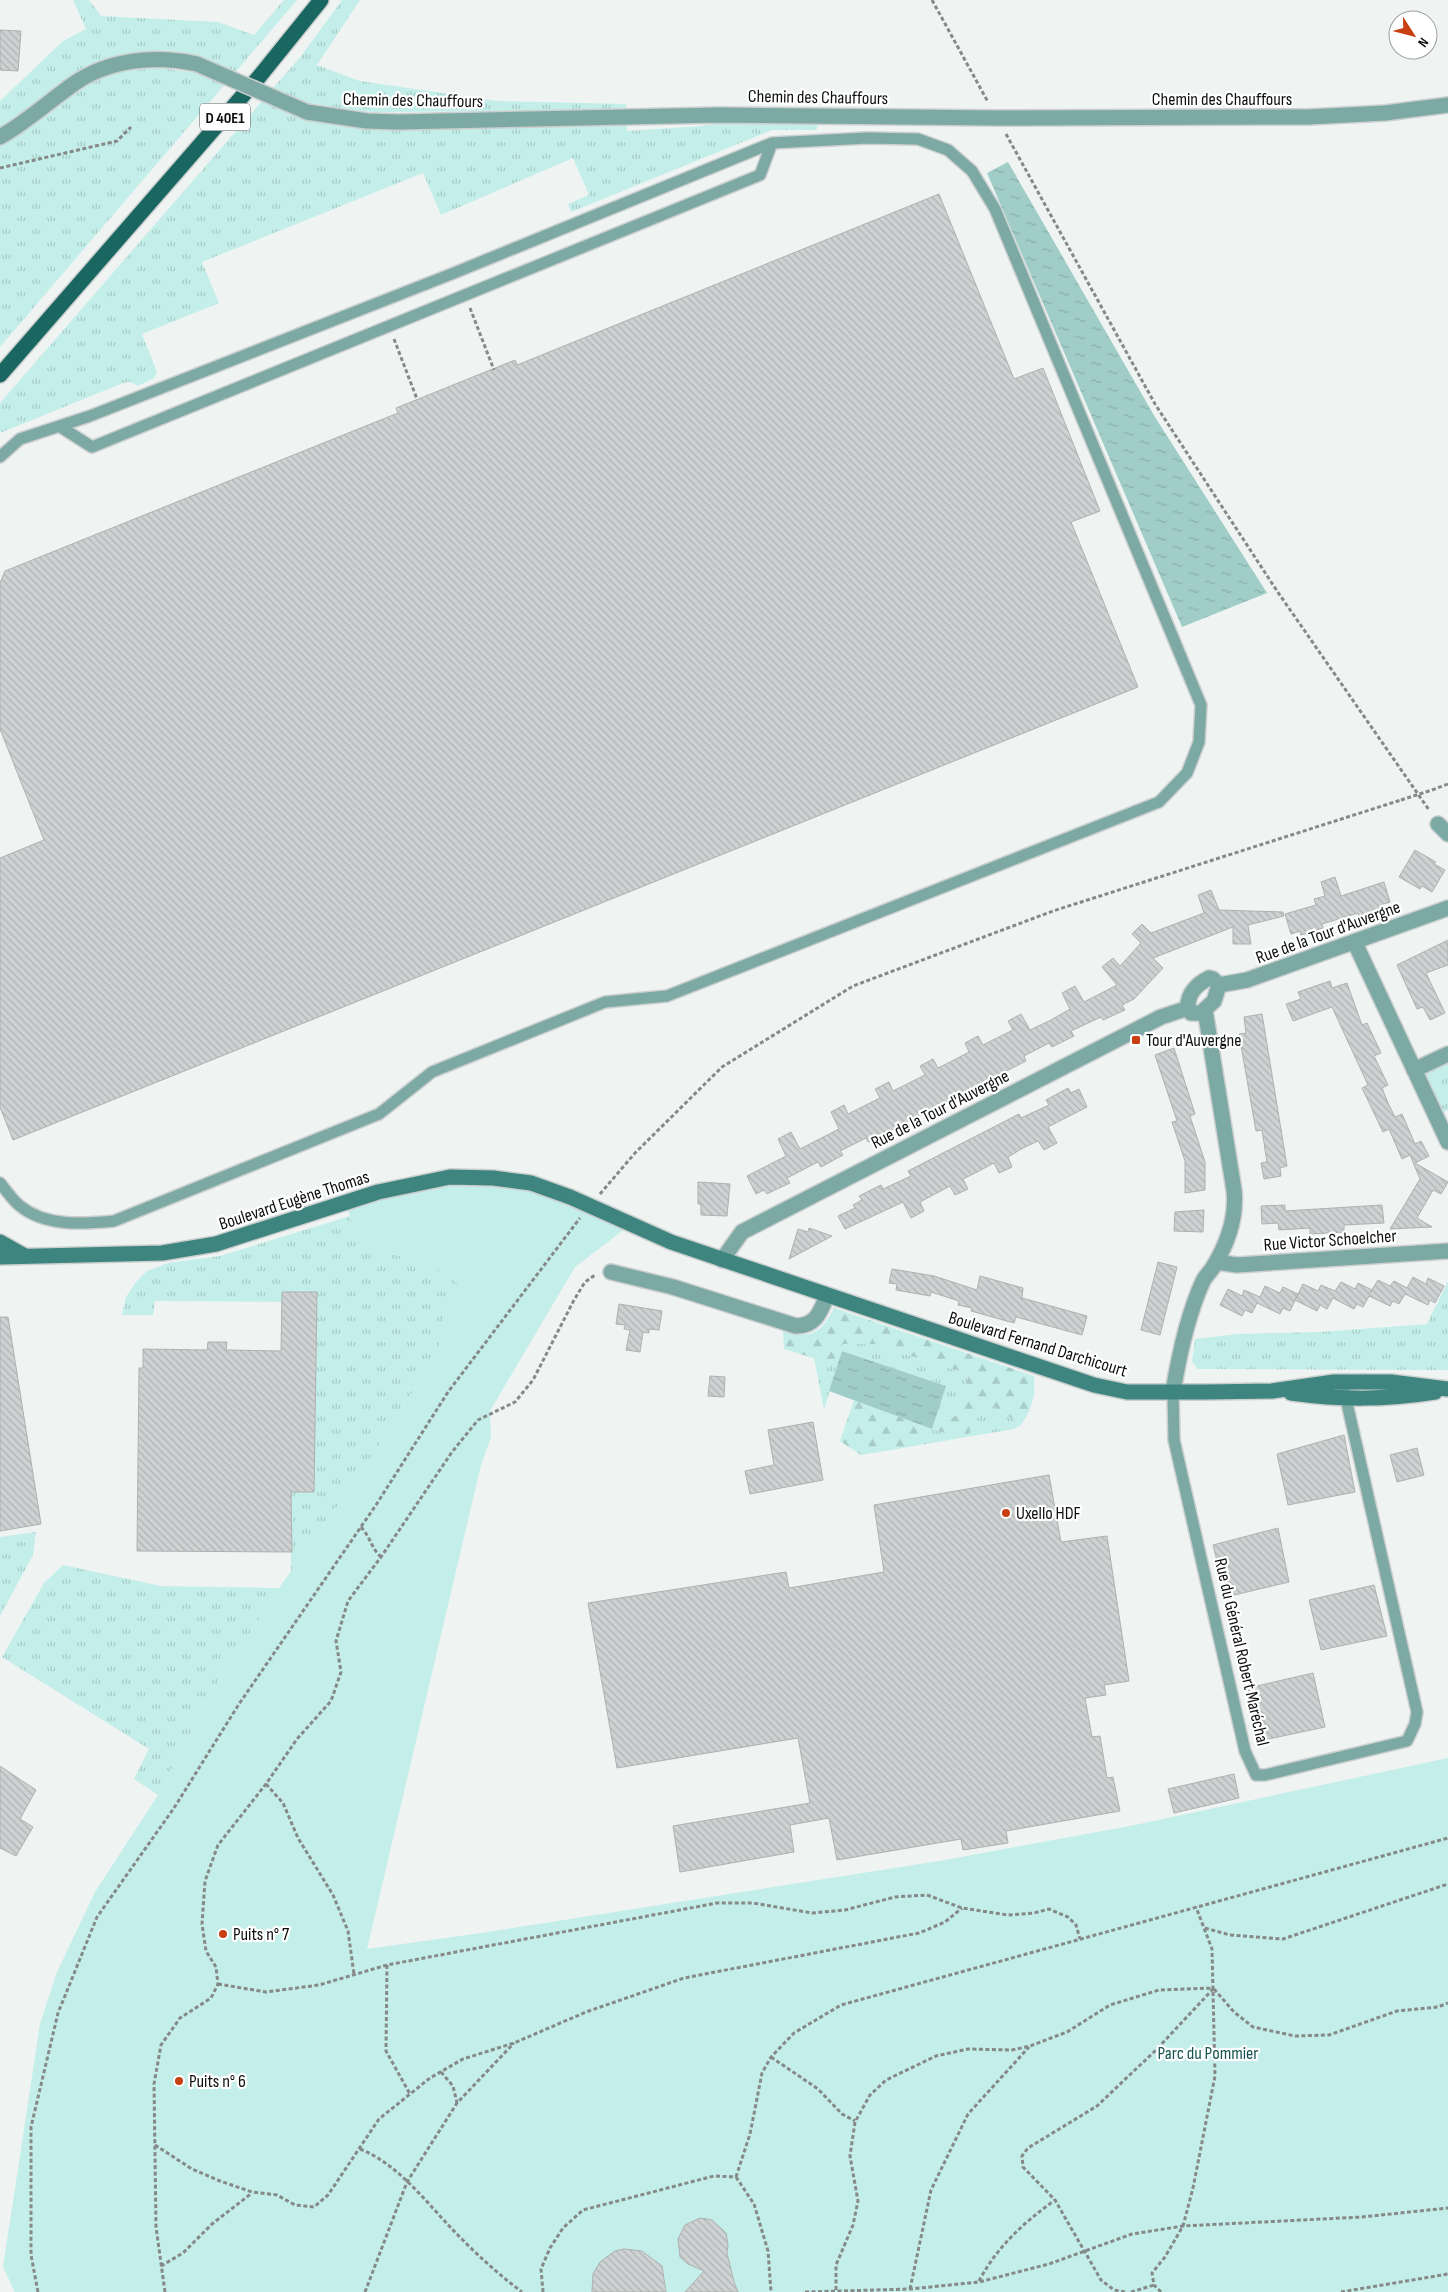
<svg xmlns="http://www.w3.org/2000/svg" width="1448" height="2292" font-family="'Sofia Sans Condensed',sans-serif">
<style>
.grass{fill:url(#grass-tufts)}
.forest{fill:url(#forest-firs)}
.park{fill:#c4eee9}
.water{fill:url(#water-ripples)}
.building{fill:url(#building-back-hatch);stroke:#adb2b1}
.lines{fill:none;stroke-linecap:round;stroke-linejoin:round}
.lane-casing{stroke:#cbcfcf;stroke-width:14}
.street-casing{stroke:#cbcfcf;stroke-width:18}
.secondary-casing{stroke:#cbcfcf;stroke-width:18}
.primary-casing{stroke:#cbcfcf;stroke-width:18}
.path{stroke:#858988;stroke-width:3;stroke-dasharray:4 2.5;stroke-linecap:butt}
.lane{stroke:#7da9a4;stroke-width:11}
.street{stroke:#7da9a4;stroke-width:15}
.secondary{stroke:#3d857e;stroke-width:15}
.primary{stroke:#1a6761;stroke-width:15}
.street-bridge-casing{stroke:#cbcfcf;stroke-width:18;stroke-linecap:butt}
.secondary-bridge-casing{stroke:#cbcfcf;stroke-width:18;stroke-linecap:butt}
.path-bridge{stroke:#858988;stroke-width:3;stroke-dasharray:4 2.5;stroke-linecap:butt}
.street-bridge{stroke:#7da9a4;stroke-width:15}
.secondary-bridge{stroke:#3d857e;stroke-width:15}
.poi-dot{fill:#c84012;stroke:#fff;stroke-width:2}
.labels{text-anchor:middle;stroke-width:4.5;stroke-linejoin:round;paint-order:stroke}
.shield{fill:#fff;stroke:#565757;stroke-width:1}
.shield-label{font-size:16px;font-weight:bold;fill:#0d0f0f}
.street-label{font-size:18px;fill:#0d0f0f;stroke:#fff}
.poi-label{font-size:18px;fill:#0d0f0f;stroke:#fff;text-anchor:start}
.park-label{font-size:18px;fill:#16544e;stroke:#fff}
</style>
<defs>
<pattern id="grass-tufts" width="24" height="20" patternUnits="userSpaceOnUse" patternTransform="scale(1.25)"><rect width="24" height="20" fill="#c4eee9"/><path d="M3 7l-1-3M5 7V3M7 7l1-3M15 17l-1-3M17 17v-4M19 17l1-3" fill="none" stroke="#a7cbc7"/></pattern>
<pattern id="forest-firs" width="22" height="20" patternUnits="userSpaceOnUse" patternTransform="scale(1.25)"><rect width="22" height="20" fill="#c4eee9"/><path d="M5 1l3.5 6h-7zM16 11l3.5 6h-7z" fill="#a7cbc7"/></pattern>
<pattern id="water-ripples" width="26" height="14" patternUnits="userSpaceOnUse" patternTransform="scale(1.25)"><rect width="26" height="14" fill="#a0cdc7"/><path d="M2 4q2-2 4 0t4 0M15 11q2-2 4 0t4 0" fill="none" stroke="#89afaa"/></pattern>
<pattern id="building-back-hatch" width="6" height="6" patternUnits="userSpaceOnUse" patternTransform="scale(1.25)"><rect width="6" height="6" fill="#ced2d2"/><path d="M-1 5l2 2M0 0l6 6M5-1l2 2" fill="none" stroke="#b0b3b3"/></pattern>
</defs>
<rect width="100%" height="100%" fill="#eff4f3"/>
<path class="grass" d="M73 0H89L101 16 218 22 254 35 284 0H297L0 347V146L95 80 123 71 159 68 190 72 203 56 166 50 115 57 93 65 0 130V101L63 41 86 29Z
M342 0H360L317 65 360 81 497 101 626 104 627 110 375 112 344 110 313 103 304 119 329 124 380 128 627 122V131L701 126 734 120 820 121 816 130H772L571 212 568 204 589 195 573 158 441 215 423 173 202 262 219 303 142 334 157 372 154 378 138 386 130 382 123 383 0 433V403L301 56Z
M1448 1061V1110L1441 1113 1423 1073Z
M350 1216 360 1250 423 1259 462 1286 444 1307 439 1350 361 1473 291 1571V1492L314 1491 317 1292H282V1302L155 1301 153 1315H122L126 1297 136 1282 147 1271 168 1263 220 1256Z
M1448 1281V1370L1198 1369 1192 1362 1195 1339 1238 1334 1321 1332 1427 1324Z
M843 1344H873L969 1374 957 1416 935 1419 946 1386 842 1351 824 1410 814 1358 832 1363Z
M980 1397 1021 1425 1014 1429 926 1444 921 1425 948 1434Z
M36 1532 33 1555 0 1616V1537Z
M63 1565 161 1586 279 1588 211 1693 158 1795 134 1779 149 1749 2 1657 44 1583Z"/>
<path class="forest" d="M834 1308 1034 1376C1036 1395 1032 1409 1021 1425L980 1397 968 1434H948L932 1429 935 1419 957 1416 969 1374 873 1344H843L832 1364 784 1349 783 1331C811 1339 821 1334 834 1308Z
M854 1400 921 1425 926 1444 861 1455 840 1441Z"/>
<path class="park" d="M493 1178 628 1223 621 1232 575 1267 490 1411 491 1437 481 1465 367 1949 481 1933 939 1861 1135 1825 1448 1758V2292H15L3 2267 40 2024 57 1972 95 1892 158 1795 211 1693 279 1588 361 1473 439 1350 444 1307 461 1286 423 1259 360 1250 346 1202 378 1192Z"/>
<path class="water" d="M1008 162 1155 417 1267 593 1182 627 987 173Z
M842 1351 946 1386 932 1429 829 1391Z"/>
<path class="building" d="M0 30 21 31 18 71 0 70Z
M939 194 1014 379 1043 368 1100 511 1071 522 1138 687 13 1140 0 1107V858L44 840 0 729V583L5 571 398 413 396 408 515 360 517 365Z
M1415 850 1436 862 1434 864 1445 870 1432 892 1422 886 1420 889 1399 877Z
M1335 877 1341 896 1384 882 1390 902 1380 905 1381 909 1371 912 1359 916 1358 913 1322 924 1323 928 1301 935 1300 931 1291 934 1285 914 1316 905 1314 899 1325 896 1321 882Z
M1211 890 1219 910 1283 912 1284 916 1248 925 1251 944H1233V927L1153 958 1163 968 1134 999 1122 1005 1125 1010 1103 1020 1101 1017 1071 1031 1074 1036 1052 1047 1049 1043 1024 1056 1026 1061 868 1142 866 1138 840 1151 843 1155 821 1167 818 1162 787 1178 790 1183 777 1189 767 1194 764 1190 756 1194 747 1176 786 1156 778 1139 791 1132 800 1149 839 1129 831 1112 844 1105 848 1114 880 1098 875 1089 889 1082 893 1091 925 1075 920 1066 933 1059 938 1068 954 1060 969 1052 965 1043 978 1036 983 1045 1013 1030 1008 1021 1021 1014 1030 1030 1051 1020 1070 1009 1062 993 1075 986 1084 1002 1117 985 1102 967 1113 958 1120 966 1141 943 1132 934 1142 924 1151 933 1204 913 1198 895Z
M1448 940V965L1426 973 1445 1013 1430 1020 1423 1007 1417 1009 1397 965Z
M1330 981 1332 988 1347 983 1362 1025 1367 1023 1381 1053 1374 1056 1388 1085 1382 1088 1388 1103 1395 1117 1402 1114 1415 1144 1421 1141 1429 1156 1415 1163 1448 1182 1441 1194 1433 1190 1417 1218 1432 1227 1390 1229 1420 1179 1410 1155 1402 1159 1389 1129 1383 1132 1362 1088 1368 1085 1332 1007 1293 1021 1286 1004 1301 999 1298 992Z
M1262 1014 1287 1166 1280 1168 1281 1176 1264 1179 1261 1163 1267 1162 1262 1130 1256 1131 1239 1034 1246 1033 1244 1017Z
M1174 1048 1195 1114 1190 1116 1205 1162V1190L1185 1193V1161L1172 1122 1177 1121 1155 1055Z
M1068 1088 1071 1093 1079 1089 1087 1107 1048 1127 1057 1143 1044 1150 1038 1141 1023 1148 1008 1157 1012 1167 999 1173 994 1163 979 1171 963 1179 968 1189 955 1195 950 1186 920 1202 924 1211 911 1218 903 1202 845 1229 838 1216 855 1208 853 1205 862 1200 859 1196 881 1185 883 1189 911 1176 908 1171 1019 1114 1021 1118 1049 1105 1046 1100Z
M698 1182 730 1184 727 1216 701 1215V1204H698Z
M1285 1205V1211L1382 1205 1384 1223 1344 1225V1232L1310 1234V1228L1279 1230 1278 1223 1262 1224 1261 1206Z
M1204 1210 1203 1232 1174 1231 1175 1212Z
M809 1228 832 1236 789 1259 798 1229 808 1232Z
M1158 1262 1177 1267 1160 1335 1141 1330Z
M892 1269 934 1276 977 1290 980 1276 1023 1288 1022 1298 1087 1316 1082 1335 1016 1317 1014 1323 971 1311 972 1308 958 1305 959 1301 931 1292 930 1296 896 1290 897 1284 889 1283Z
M1413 1277 1426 1284 1428 1278 1444 1286 1435 1303 1430 1300 1428 1305 1405 1294 1399 1304 1393 1301 1390 1306 1369 1296 1363 1307 1357 1304 1354 1309 1333 1298 1327 1309 1320 1305 1317 1311 1295 1300 1303 1284 1318 1291 1321 1285 1335 1291 1341 1282 1355 1289 1358 1283 1372 1290 1370 1293 1378 1280 1390 1286 1394 1281 1407 1288Z
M1265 1286 1280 1293 1283 1287 1298 1294 1290 1311 1283 1308 1280 1314 1257 1303 1252 1313 1245 1310 1242 1316 1220 1305 1228 1289 1242 1296 1244 1290 1260 1297Z
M282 1292H317L314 1492H291L292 1552 137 1551 139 1368H143V1349L207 1350 208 1342H227L226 1350 281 1351Z
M619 1304 662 1311 659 1330 649 1329V1333L643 1332 640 1352 626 1350 630 1330 624 1329 625 1325 616 1324Z
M0 1317H8L41 1524 0 1531Z
M710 1376 725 1377 724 1397 708 1396Z
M813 1422 823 1480 750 1494 745 1471 774 1465 768 1430Z
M1344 1435 1355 1492 1288 1505 1277 1454Z
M1417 1448 1424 1475 1397 1482 1390 1455Z
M1049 1475 1061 1542 1107 1536 1129 1681 1104 1685 1106 1695 1085 1698 1092 1737 1100 1736 1107 1778 1113 1777 1120 1811 1006 1831 1008 1843 963 1850 961 1839 837 1860 829 1818 790 1825 794 1852 680 1872 673 1826 810 1803 798 1738 617 1768 588 1603 786 1572 789 1588 884 1572 874 1505Z
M1278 1528 1289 1582 1226 1597 1213 1545Z
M1374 1585 1387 1636 1321 1650 1309 1600Z
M1313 1673 1325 1727 1259 1741 1248 1688Z
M0 1766 36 1790 20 1819 33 1827 16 1856 0 1848Z
M1234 1774 1239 1798 1174 1813 1168 1789Z
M700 2218 712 2220 726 2233 728 2245 727 2253 734 2282 738 2292H685L704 2271 688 2264 680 2257 678 2239 685 2225Z
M624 2249 642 2251 662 2266 666 2292H592L593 2274 600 2262 615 2251Z"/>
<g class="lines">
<defs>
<path id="lane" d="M59 426 92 447 760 175 772 143
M0 457 20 439 90 416 454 273 772 143 867 138 918 139 948 150 972 171 995 209 1201 705 1199 742 1187 773 1159 802 667 996 605 1002 432 1072 379 1114 114 1221C83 1224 46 1227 20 1206 13 1201 6 1190 0 1183
M1173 1392 1174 1440 1245 1751 1256 1775H1265L1407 1741 1415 1724 1417 1712 1344 1390"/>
<path id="street" d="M307 112 367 121 398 122 719 115 997 118 1308 117 1385 113 1448 105
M0 137C27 122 49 101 75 83 110 59 156 55 197 64
M1438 824 1448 834
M1355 943 1448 1142
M1209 978 1213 979 1219 985 1214 1001 1201 1013H1191L1188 1008C1187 994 1197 984 1209 978Z
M1219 985 1247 980 1448 908
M1414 1070 1448 1054
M722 1260 742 1232 1161 1017 1188 1008
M1216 1262 1237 1265 1448 1251
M611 1272 673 1287 796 1326C816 1326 820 1312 827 1296
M1173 1392C1179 1355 1187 1316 1203 1281 1205 1277 1209 1273 1212 1269 1227 1245 1237 1218 1234 1190L1205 1010"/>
<path id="secondary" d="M606 1213 671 1242 1094 1385 1127 1392H1206L1272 1391 1334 1382H1391L1448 1389
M0 1242 25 1256
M0 1257 162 1253 216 1244 378 1192 450 1177 493 1178 531 1183 570 1197
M1291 1393C1342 1400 1384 1400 1435 1392"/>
<path id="primary" d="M0 375 259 77 321 0"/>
</defs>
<use href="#lane" class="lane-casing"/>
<use href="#street" class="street-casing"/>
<use href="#secondary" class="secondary-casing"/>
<use href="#primary" class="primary-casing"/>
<path class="path" d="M932 0 988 102
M1006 134 1155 404 1277 591 1429 810
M0 168 117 141 131 127
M470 308 494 370
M394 339 417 399
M1432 790 1448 784
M600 1194 635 1153 722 1067 853 986 1053 911 1401 800
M361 1527C371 1538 371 1548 381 1557
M266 1784 283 1803 298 1838 333 1895 348 1931 354 1974
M1205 1928 1230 1935 1283 1939 1448 1884
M387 1965 386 2051 410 2094
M218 1984 266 1992 319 1985 387 1965 717 1903H753L812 1913 845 1910 895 1897 927 1895 962 1908 1008 1915 1034 1913 1049 1909 1068 1917 1076 1925 1080 1939
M1214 1989 1234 2012 1253 2027 1295 2036 1329 2035 1397 2011 1438 2007 1448 2003
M771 2057 818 2089 842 2114 855 2121
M441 2072 453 2086 457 2103
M155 2145 192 2169 220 2181 252 2192 277 2195 295 2205 314 2207 328 2195 379 2119 430 2078 463 2059 514 2043 586 2012 684 1978 919 1933 945 1922 962 1908
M360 2149C398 2164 426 2202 454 2231 475 2253 498 2274 522 2292
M736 2177 750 2134 762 2073 771 2057 794 2033 841 2005 1448 1838
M736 2177 754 2204 768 2251 771 2292
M161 2266 183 2253 212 2224 252 2193
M979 2281C997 2247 1023 2223 1055 2200
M910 2289 931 2190 968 2114 1029 2047
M836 2290V2265L853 2225 858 2201 850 2156 855 2122 870 2095 886 2080 936 2056 968 2049 1012 2050 1030 2046 1067 2032 1110 2005 1159 1990 1214 1988
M38 2292 31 2255V2127L58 2013 97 1917 174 1808 239 1704 376 1505 448 1392 580 1218
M165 2292 156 2227 154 2084 161 2045 180 2018 211 1998 218 1984 216 1967 206 1951 202 1924 205 1881 218 1845 266 1784 297 1739 331 1701 341 1672 336 1641 348 1601 381 1557 452 1452 478 1420 515 1402 533 1380 574 1300 585 1282 595 1275
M365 2292 407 2182 457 2103 514 2043
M543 2292 541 2269 550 2248 563 2228 583 2210 714 2176 736 2177
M805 2292 910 2289 979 2282 1049 2264 1132 2234 1183 2226 1362 2217 1448 2208
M1125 2292 1114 2290 1101 2280 1055 2200 1023 2167 1022 2156 1028 2148 1097 2106 1156 2050 1214 1988
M1131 2292 1154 2285
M1161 2292 1154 2285 1152 2273 1165 2257 1183 2226 1193 2188 1215 2076 1212 1949 1196 1907
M1341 2292 1448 2274"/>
<use href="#lane" class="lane"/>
<use href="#street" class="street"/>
<use href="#secondary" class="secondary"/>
<use href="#primary" class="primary"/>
<defs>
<path id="street-bridge" d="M197 64 307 112"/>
<path id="secondary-bridge" d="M570 1197 606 1213"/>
</defs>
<use href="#street-bridge" class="street-bridge-casing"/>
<use href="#secondary-bridge" class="secondary-bridge-casing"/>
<path class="path-bridge" d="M1401 800 1432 790"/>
<use href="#street-bridge" class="street-bridge"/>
<use href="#secondary-bridge" class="secondary-bridge"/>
</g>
<g class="poi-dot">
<rect x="1131" y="1035" width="10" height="10" rx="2.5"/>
<circle cx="1006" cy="1513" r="5"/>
<circle cx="223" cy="1934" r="5"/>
<circle cx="179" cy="2081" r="5"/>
</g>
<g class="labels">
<rect class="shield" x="200" y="103.5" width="50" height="27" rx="4"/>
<g class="shield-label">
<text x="225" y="123">D 40E1</text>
</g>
<g class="street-label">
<text transform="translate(818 97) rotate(1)" y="6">Chemin des Chauffours</text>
<text x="1222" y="105">Chemin des Chauffours</text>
<text transform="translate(413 100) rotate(1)" y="6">Chemin des Chauffours</text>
<text transform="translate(1328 932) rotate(-20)" y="6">Rue de la Tour d'Auvergne</text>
<text transform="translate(940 1109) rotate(-27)" y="6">Rue de la Tour d'Auvergne</text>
<text transform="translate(294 1200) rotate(-18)" y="6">Boulevard Eugène Thomas</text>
<text transform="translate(1330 1240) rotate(-4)" y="6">Rue Victor Schoelcher</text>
<text transform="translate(1038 1344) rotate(17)" y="6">Boulevard Fernand Darchicourt</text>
<text transform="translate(1242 1652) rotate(77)" y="6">Rue du Général Robert Maréchal</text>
</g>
<g class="poi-label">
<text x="1146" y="1046">Tour d'Auvergne</text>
<text x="1016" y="1519">Uxello HDF</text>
<text x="233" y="1940">Puits n° 7</text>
<text x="189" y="2087">Puits n° 6</text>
</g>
<g class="park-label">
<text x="1208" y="2059">Parc du Pommier</text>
</g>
</g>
<g transform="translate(1413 35) rotate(126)"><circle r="24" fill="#ffffff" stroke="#9e9f9f"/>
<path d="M0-4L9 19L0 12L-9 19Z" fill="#c84012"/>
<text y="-8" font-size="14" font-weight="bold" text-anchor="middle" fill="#0d0f0f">N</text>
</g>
</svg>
